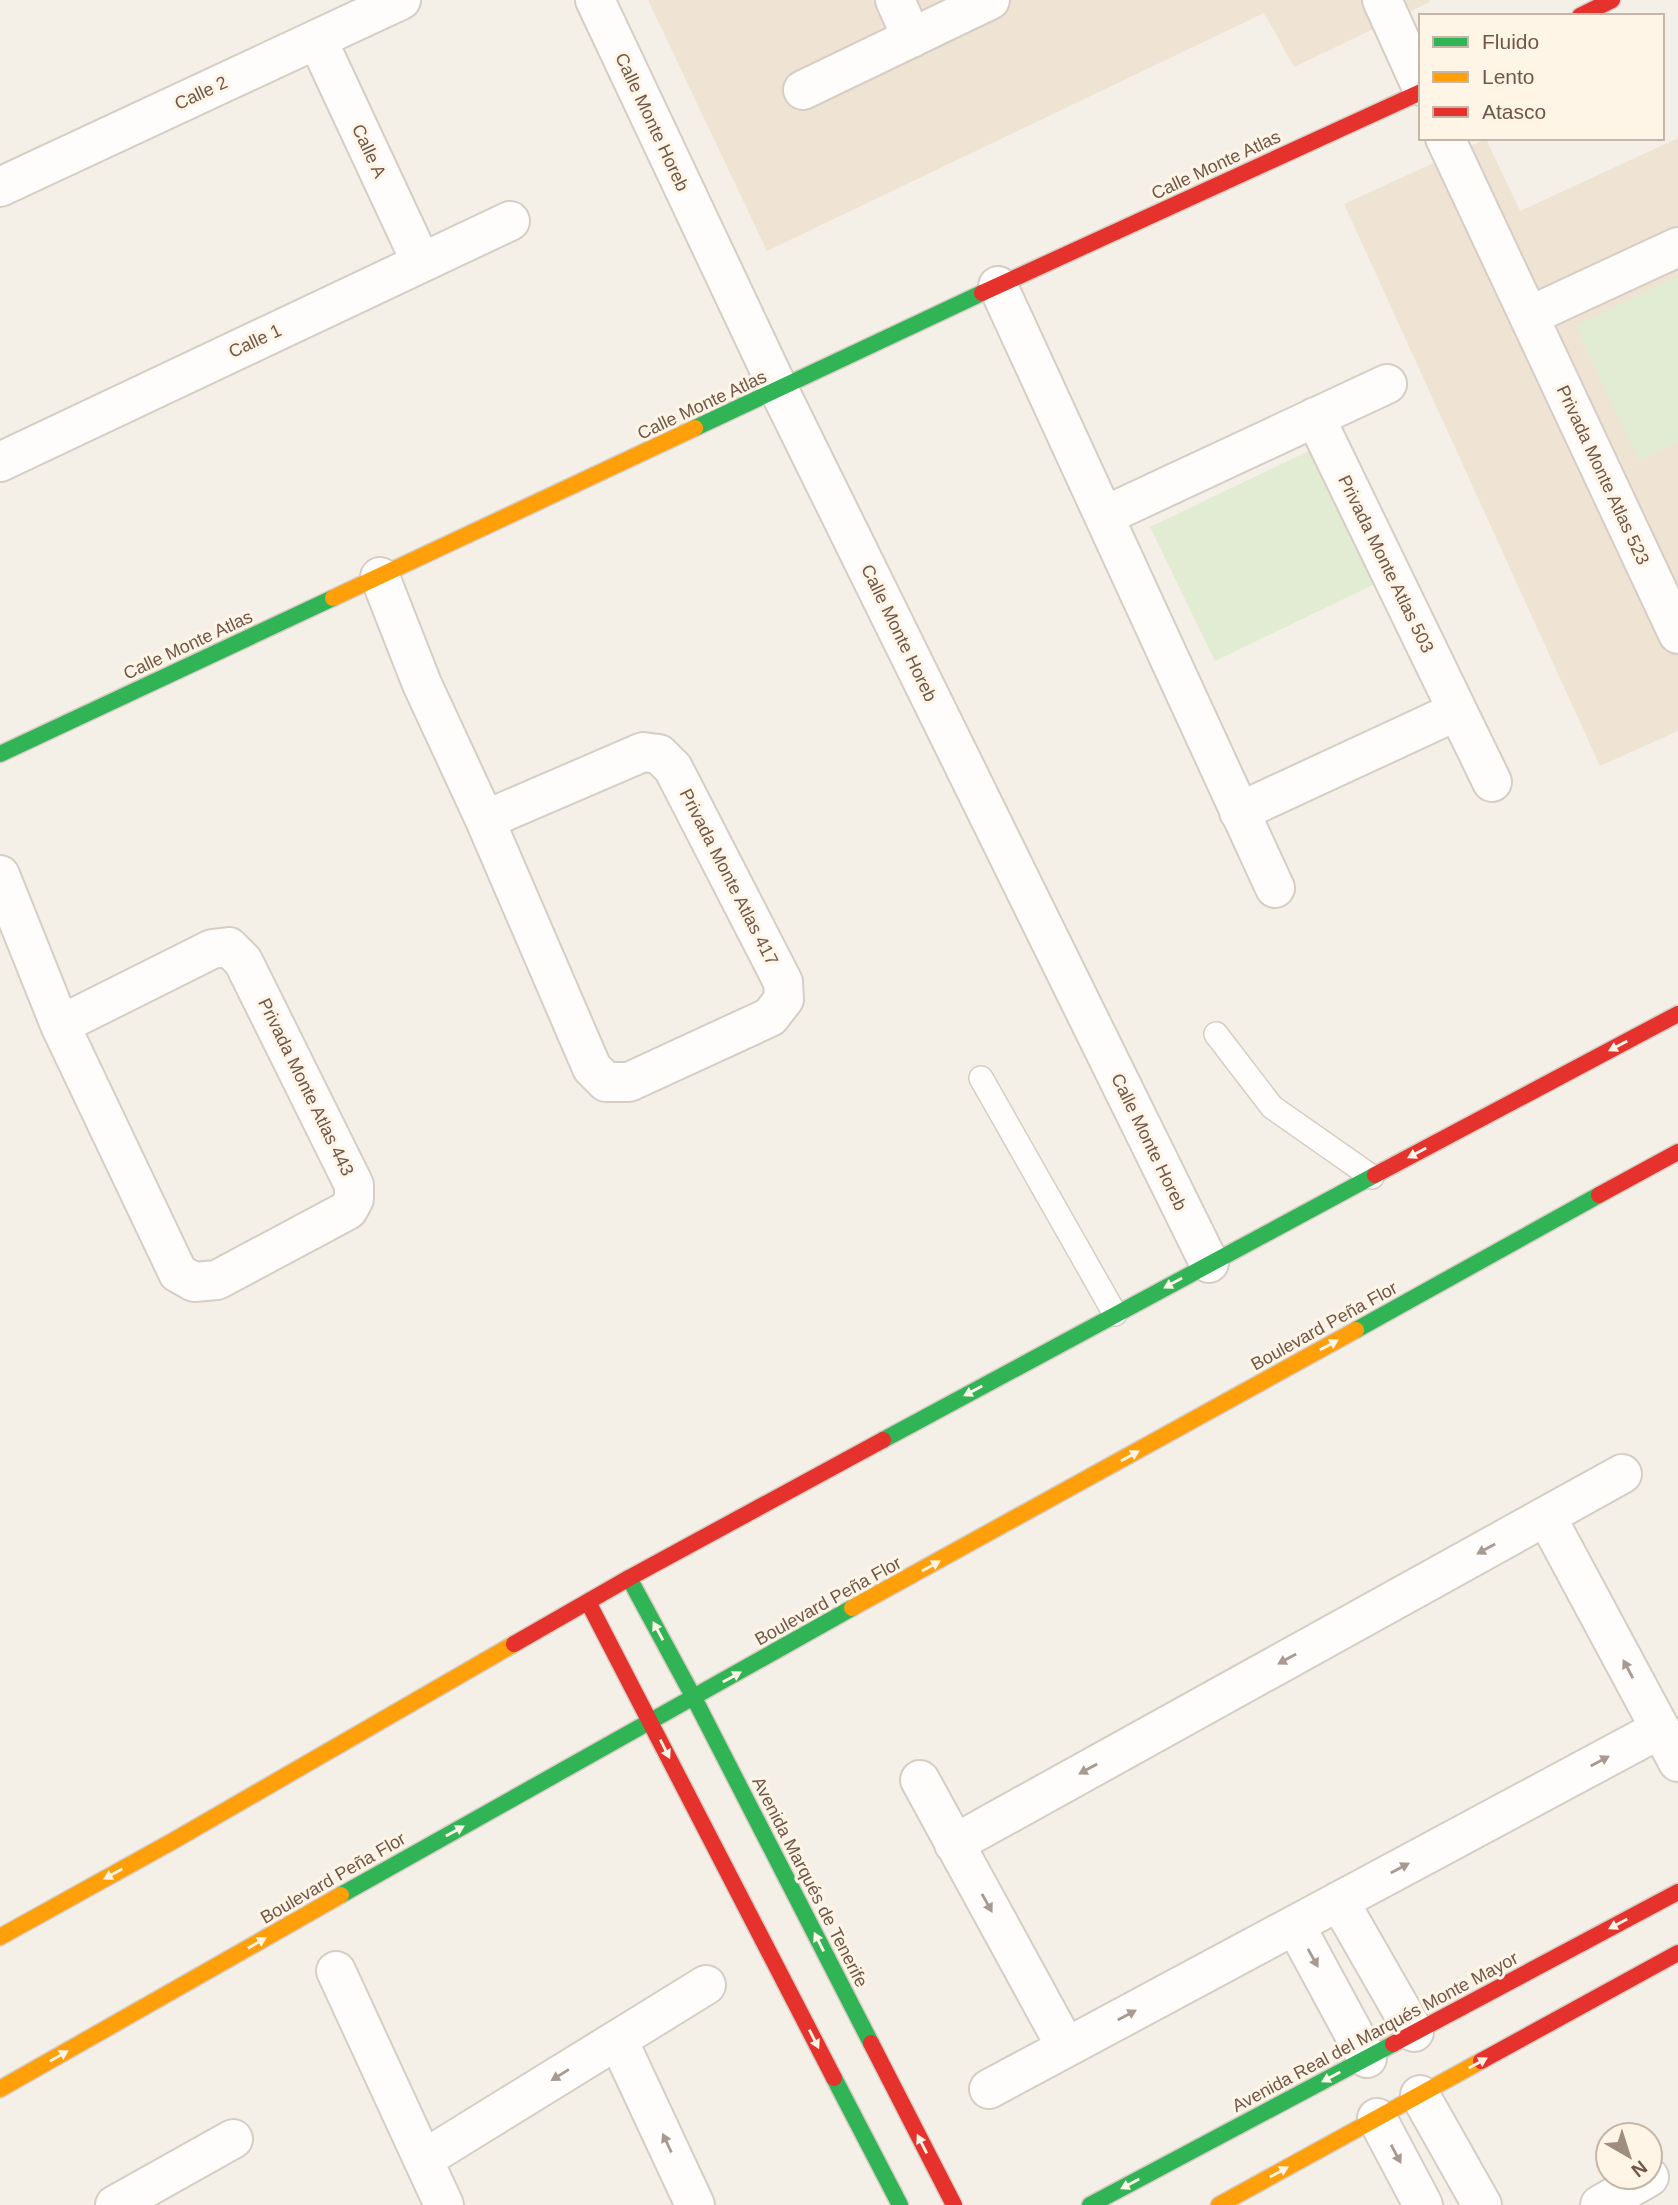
<svg xmlns="http://www.w3.org/2000/svg" width="1678" height="2205" font-family="Helvetica,sans-serif">
<style>
.residential{fill:#efe3d4}
.green{fill:#e1ecd2}
.lines{fill:none;stroke-linecap:round;stroke-linejoin:round}
.lane-casing{stroke:#d6cdc5;stroke-width:26}
.street-casing{stroke:#d6cdc5;stroke-width:42}
.fast-casing{stroke:#d6ccc3;stroke-width:19}
.slow-casing{stroke:#d6ccc3;stroke-width:19}
.jam-casing{stroke:#d6ccc3;stroke-width:19}
.lane{stroke:#fefdfb;stroke-width:23}
.street{stroke:#fefdfb;stroke-width:38}
.fast{stroke:#30b455;stroke-width:16}
.slow{stroke:#ff9f0a;stroke-width:16}
.jam{stroke:#e5322d;stroke-width:16}
.oneway{fill:#fff5e7}
.oneway2{fill:#a99990}
.labels{text-anchor:middle;stroke-width:6;stroke-linejoin:round;paint-order:stroke}
.street-label{font-size:18px;fill:#715749;stroke:#fff5e7}
</style>
<rect width="100%" height="100%" fill="#f5f0e7"/>
<path class="residential" d="M648 0H1429L1430 2 1294 67 1264 13 767 251Z
M1678 138V731L1600 766 1344 204 1486 139 1520 211Z"/>
<path class="green" d="M1678 276V442L1639 460 1575 326Z
M1315 448 1379 582 1215 661 1150 527Z"/>
<g class="lines">
<defs>
<path id="lane" d="M1216 1034 1272 1107 1372 1177
M981 1078 1115 1314"/>
<path id="street" d="M595 0 779 390 1209 1263
M895 0 912 38
M1382 0 1421 86
M317 39 421 262
M803 90 990 0
M1445 138 1678 634
M0 187 401 0
M998 286 1275 888
M1529 316 1678 247
M1315 417 1492 782
M0 462 510 221
M1104 516 1387 384
M380 577 422 684 485 820 592 1068 606 1082H629L770 1017 784 999 783 982 673 768 659 754 643 752 485 820
M1239 812 1457 711
M0 875 60 1025 178 1273 194 1282 217 1280 348 1210 354 1199V1185L243 961 229 947 212 949 60 1025
M1546 1516 1678 1762
M920 1780 1066 2047
M954 1844 1622 1474
M1339 1901 1414 2032
M1295 1925 1367 2058
M336 1971 444 2205
M618 2040 695 2205
M989 2089 1660 1729
M1420 2095 1482 2205
M1377 2118 1423 2205
M424 2159 706 1985
M115 2205 233 2139
M1600 2205 1649 2177"/>
<path id="fast" d="M695 428 982 293
M0 754 333 598
M1356 1330 1599 1195
M883 1440 1375 1175
M629 1578 694 1698 871 2043
M341 1895 852 1608
M834 2078 900 2205
M1090 2205 1393 2044"/>
<path id="slow" d="M333 598 695 428
M852 1608 1356 1330
M0 1937 173 1841 514 1644
M0 2089 341 1895
M1219 2205 1481 2061"/>
<path id="jam" d="M1580 16 1612 0
M982 293 1421 92
M1375 1175 1678 1014
M1599 1195 1678 1152
M588 1602 834 2078
M514 1644 629 1578 883 1440
M871 2043 954 2205
M1393 2044 1678 1892
M1481 2061 1678 1953"/>
</defs>
<use href="#lane" class="lane-casing"/>
<use href="#street" class="street-casing"/>
<use href="#fast" class="fast-casing"/>
<use href="#slow" class="slow-casing"/>
<use href="#jam" class="jam-casing"/>
<use href="#lane" class="lane"/>
<use href="#street" class="street"/>
<use href="#fast" class="fast"/>
<use href="#slow" class="slow"/>
<use href="#jam" class="jam"/>
</g>
<defs><path id="oneway-solid" d="M-6-.8H1V-3.2L6.5 0L1 3.2V.8H-6Z" transform="scale(1.75)"/></defs>
<g class="oneway">
<use href="#oneway-solid" transform="translate(1618 1046) rotate(152)"/>
<use href="#oneway-solid" transform="translate(1417 1153) rotate(152)"/>
<use href="#oneway-solid" transform="translate(1173 1283) rotate(151)"/>
<use href="#oneway-solid" transform="translate(1329 1345) rotate(-29)"/>
<use href="#oneway-solid" transform="translate(973 1391) rotate(152)"/>
<use href="#oneway-solid" transform="translate(1130 1456) rotate(-29)"/>
<use href="#oneway-solid" transform="translate(931 1566) rotate(-29)"/>
<use href="#oneway-solid" transform="translate(658 1631) rotate(-118)"/>
<use href="#oneway-solid" transform="translate(732 1677) rotate(-29)"/>
<use href="#oneway-solid" transform="translate(665 1749) rotate(63)"/>
<use href="#oneway-solid" transform="translate(455 1831) rotate(-29)"/>
<use href="#oneway-solid" transform="translate(113 1874) rotate(151)"/>
<use href="#oneway-solid" transform="translate(1618 1924) rotate(152)"/>
<use href="#oneway-solid" transform="translate(819 1942) rotate(-117)"/>
<use href="#oneway-solid" transform="translate(257 1943) rotate(-30)"/>
<use href="#oneway-solid" transform="translate(814 2039) rotate(63)"/>
<use href="#oneway-solid" transform="translate(59 2056) rotate(-30)"/>
<use href="#oneway-solid" transform="translate(1478 2063) rotate(-29)"/>
<use href="#oneway-solid" transform="translate(1331 2077) rotate(152)"/>
<use href="#oneway-solid" transform="translate(922 2144) rotate(-117)"/>
<use href="#oneway-solid" transform="translate(1279 2172) rotate(-29)"/>
<use href="#oneway-solid" transform="translate(1130 2184) rotate(152)"/>
</g>
<g class="oneway2">
<use href="#oneway-solid" transform="translate(1486 1549) rotate(151)"/>
<use href="#oneway-solid" transform="translate(1287 1659) rotate(151)"/>
<use href="#oneway-solid" transform="translate(1628 1669) rotate(-118)"/>
<use href="#oneway-solid" transform="translate(1600 1761) rotate(-28)"/>
<use href="#oneway-solid" transform="translate(1088 1769) rotate(151)"/>
<use href="#oneway-solid" transform="translate(1400 1868) rotate(-28)"/>
<use href="#oneway-solid" transform="translate(987 1903) rotate(61)"/>
<use href="#oneway-solid" transform="translate(1313 1958) rotate(61)"/>
<use href="#oneway-solid" transform="translate(1127 2015) rotate(-28)"/>
<use href="#oneway-solid" transform="translate(560 2075) rotate(148)"/>
<use href="#oneway-solid" transform="translate(667 2143) rotate(-115)"/>
<use href="#oneway-solid" transform="translate(1396 2154) rotate(62)"/>
</g>
<g class="labels">
<g class="street-label">
<text transform="translate(201 93) rotate(-25)" y="6">Calle 2</text>
<text transform="translate(652 122) rotate(65)" y="6">Calle Monte Horeb</text>
<text transform="translate(369 151) rotate(65)" y="6">Calle A</text>
<text transform="translate(1216 165) rotate(-25)" y="6">Calle Monte Atlas</text>
<text transform="translate(255 341) rotate(-25)" y="6">Calle 1</text>
<text transform="translate(702 405) rotate(-25)" y="6">Calle Monte Atlas</text>
<text transform="translate(1603 475) rotate(65)" y="6">Privada Monte Atlas 523</text>
<text transform="translate(1386 564) rotate(64)" y="6">Privada Monte Atlas 503</text>
<text transform="translate(899 633) rotate(64)" y="6">Calle Monte Horeb</text>
<text transform="translate(188 645) rotate(-25)" y="6">Calle Monte Atlas</text>
<text transform="translate(729 877) rotate(63)" y="6">Privada Monte Atlas 417</text>
<text transform="translate(306 1087) rotate(64)" y="6">Privada Monte Atlas 443</text>
<text transform="translate(1149 1142) rotate(64)" y="6">Calle Monte Horeb</text>
<text transform="translate(1324 1326) rotate(-29)" y="6">Boulevard Peña Flor</text>
<text transform="translate(828 1601) rotate(-29)" y="6">Boulevard Peña Flor</text>
<text transform="translate(333 1878) rotate(-30)" y="6">Boulevard Peña Flor</text>
<text transform="translate(810 1882) rotate(63)" y="6">Avenida Marqués de Tenerife</text>
<text transform="translate(1375 2032) rotate(-28)" y="6">Avenida Real del Marqués Monte Mayor</text>
</g>
</g>
<rect x="1419" y="14" width="245" height="126" fill="#fff5e7" stroke="#c6b6a8" stroke-width="2"/>
<rect x="1433" y="37" width="35" height="10" fill="#30b455" stroke="#c6b6a8" stroke-width="2"/>
<text x="1482" y="49" font-size="21" fill="#715749">Fluido</text>
<rect x="1433" y="72" width="35" height="10" fill="#ff9f0a" stroke="#c6b6a8" stroke-width="2"/>
<text x="1482" y="84" font-size="21" fill="#715749">Lento</text>
<rect x="1433" y="107" width="35" height="10" fill="#e5322d" stroke="#c6b6a8" stroke-width="2"/>
<text x="1482" y="119" font-size="21" fill="#715749">Atasco</text>
<g transform="translate(1629 2156) rotate(141)"><circle r="33" fill="#fff5e7" stroke="#c6b6a8" stroke-width="2"/>
<path d="M0-5L12 26L0 18L-12 26Z" fill="#9f8d80"/>
<text y="-10" font-size="19" font-weight="bold" text-anchor="middle" fill="#715749">N</text>
</g>
</svg>
